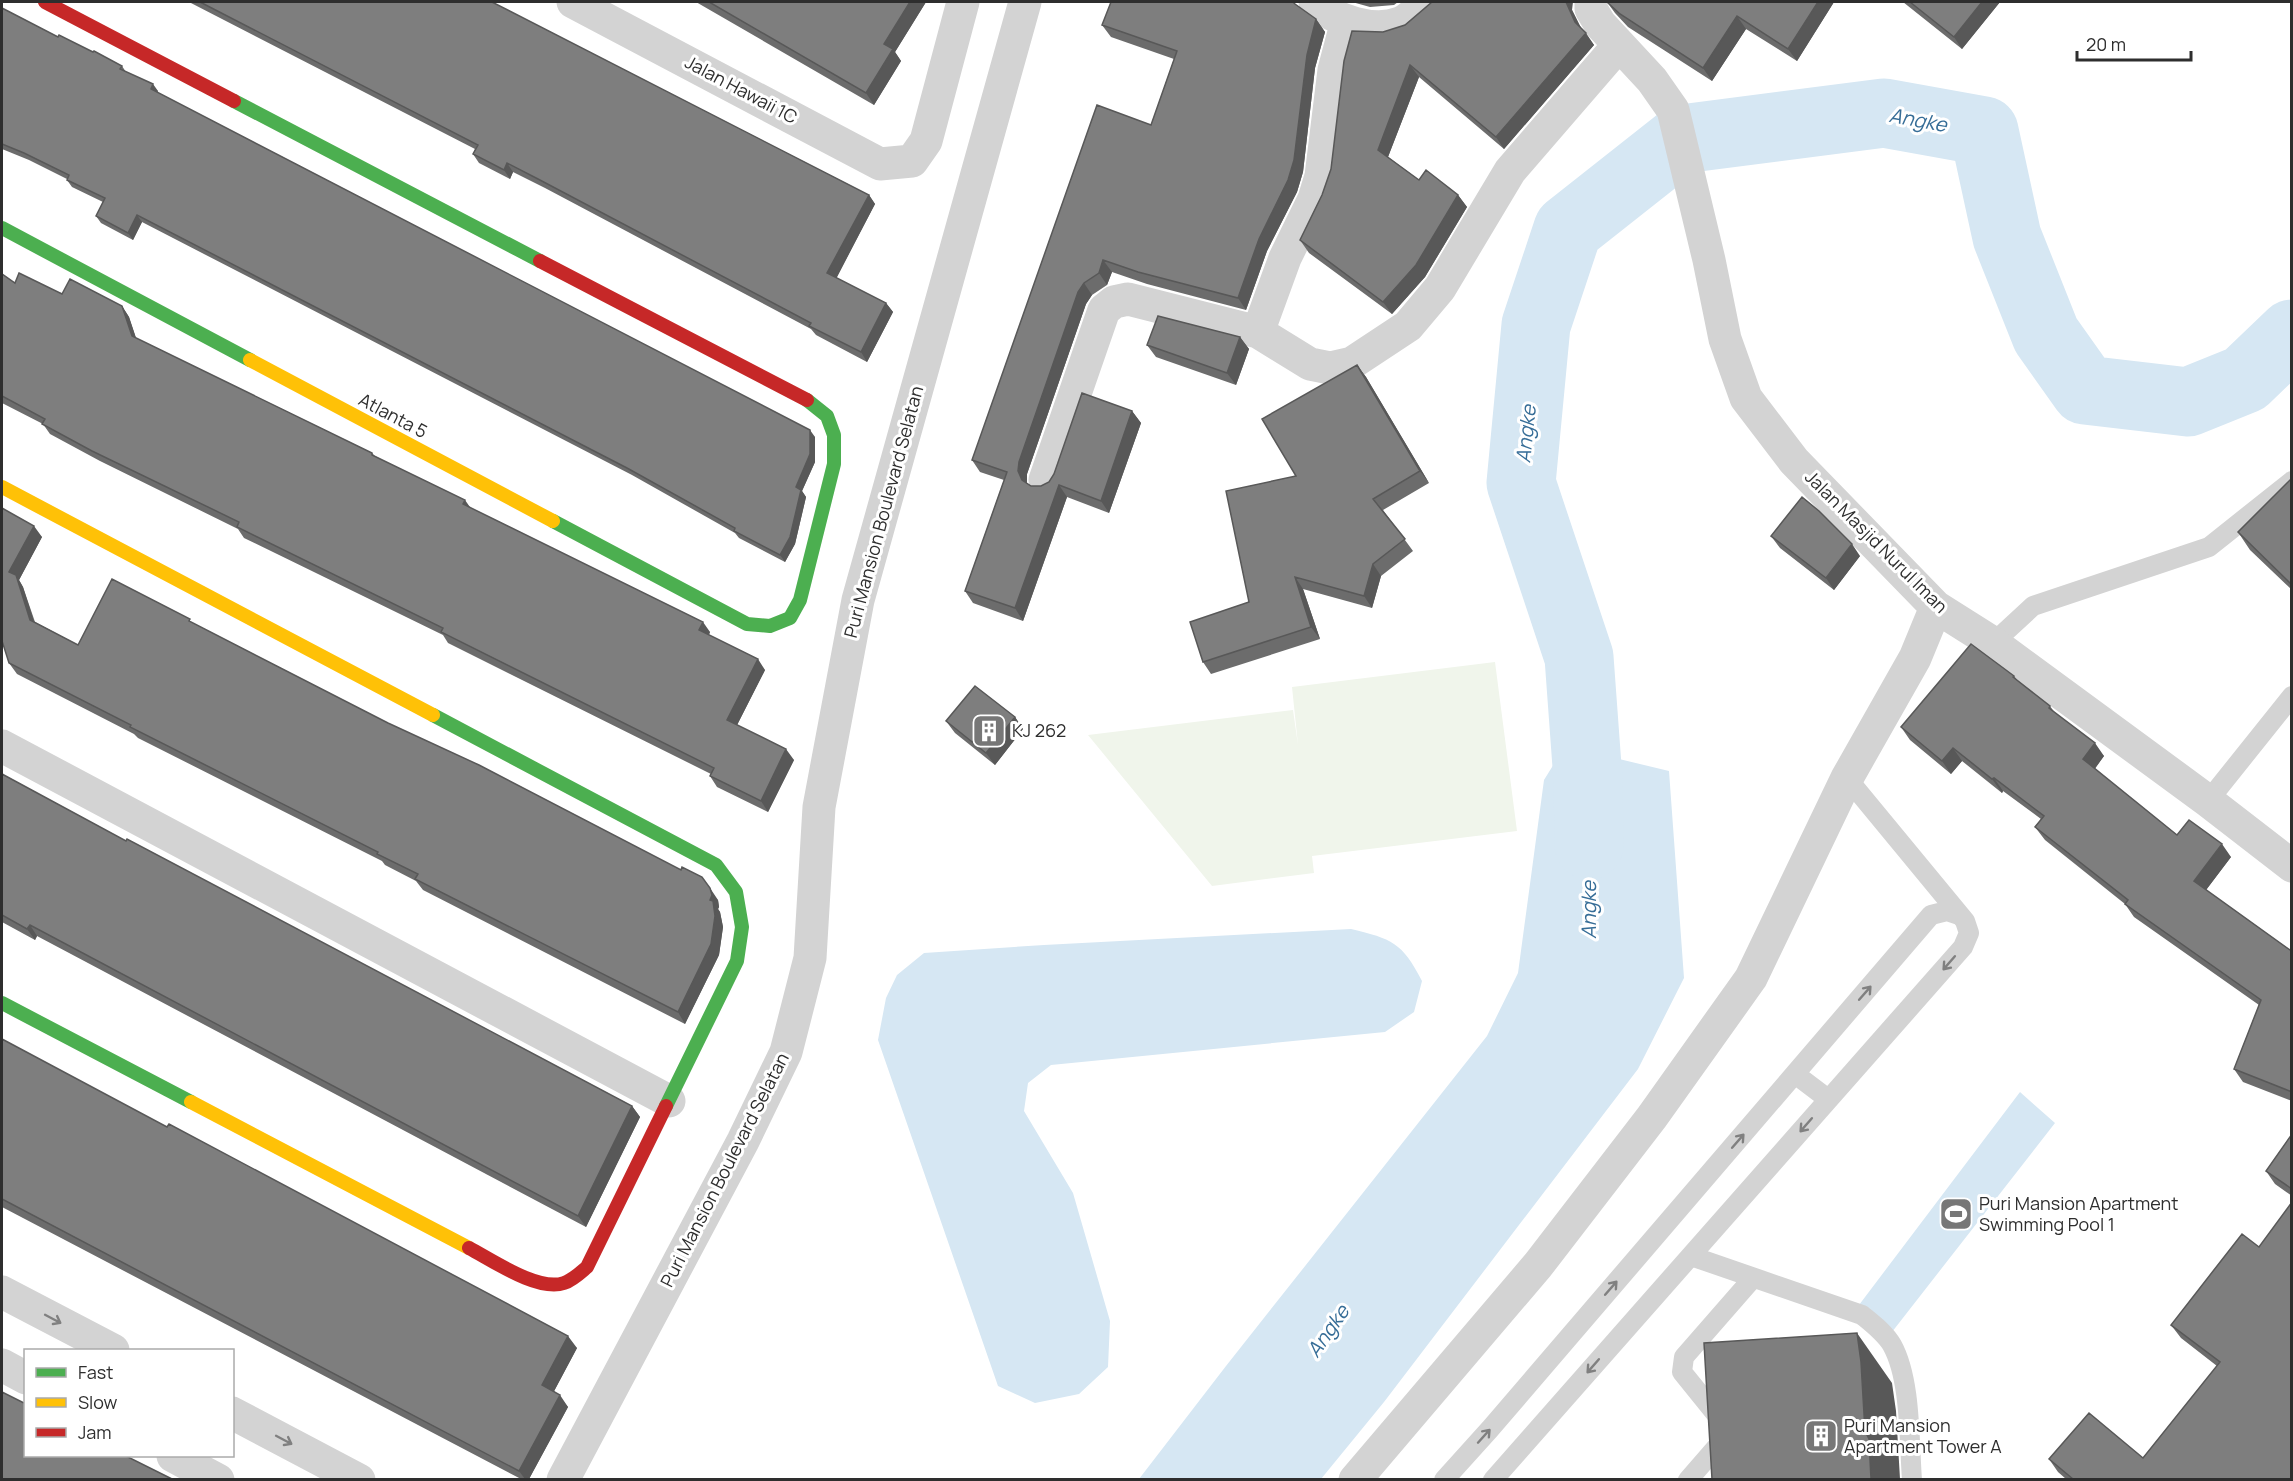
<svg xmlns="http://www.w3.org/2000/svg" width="2293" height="1481" font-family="Manrope,sans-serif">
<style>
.green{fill:#f0f5eb}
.water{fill:#d6e7f3}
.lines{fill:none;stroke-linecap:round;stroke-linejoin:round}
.river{stroke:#d6e7f3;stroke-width:69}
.lane{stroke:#d3d3d3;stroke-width:20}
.street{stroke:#d3d3d3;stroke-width:33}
.fast{stroke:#4caf50;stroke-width:14}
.slow{stroke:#ffc107;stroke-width:14}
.jam{stroke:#c62828;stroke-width:14}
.wall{fill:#6c6c6c}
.shaded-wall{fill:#585858}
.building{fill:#7e7e7e;stroke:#585858;stroke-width:1.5}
.oneway{stroke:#808080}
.labels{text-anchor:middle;stroke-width:6;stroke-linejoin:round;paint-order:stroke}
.street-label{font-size:18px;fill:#2e2e2e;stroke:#fff}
.poi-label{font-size:18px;fill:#2e2e2e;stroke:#fff;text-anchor:start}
.water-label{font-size:20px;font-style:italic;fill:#366d97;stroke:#fff}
</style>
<rect width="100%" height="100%" fill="#fff"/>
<path class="green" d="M1495 662 1517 831 1312 856 1314 873 1212 886 1088 735 1293 710 1298 745 1292 687Z"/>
<path class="water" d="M1565 746 1669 771 1684 978 1638 1069 1384 1402 1321 1479H1139L1226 1366 1487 1036 1518 973 1544 780Z
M1351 929C1392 939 1402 942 1422 981L1414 1012 1385 1032 1051 1065 1028 1083 1024 1111 1073 1193 1110 1321 1108 1367 1079 1394 1035 1403 998 1386 878 1040 886 998 897 975 924 953 1044 945Z
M2020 1092 2055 1123 1892 1332 1859 1305Z"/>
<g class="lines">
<path class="river" d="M1589 845 1588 780 1579 657 1521 483 1536 325 1568 229 1682 139 1884 113 1984 131 2007 237 2046 335 2085 390 2188 402 2245 379 2292 334"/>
<path class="lane" d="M1993 643 2033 606 2209 547 2292 481
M2208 801 2292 696
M1795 1074 1828 1099
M1691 1256 1862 1315C1873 1324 1885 1333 1892 1345 1911 1379 1909 1440 1912 1480
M1444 1480 1490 1429 1931 915 1947 911 1959 915
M1493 1480 1963 947 1969 933 1965 921 1847 778
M1688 1480 1721 1442 1724 1424 1682 1372 1684 1357 1753 1278"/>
<path class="street" d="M573 2 880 164 912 161 926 141 963 2
M1315 2C1335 21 1374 33 1400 23 1409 20 1419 8 1426 2
M1591 2V9L1600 24 1652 80 1673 110 1709 260 1725 339 1746 398 1794 461 1936 607 1993 643 2208 801 2292 866
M1258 332 1285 258 1314 199 1321 176 1334 70 1347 21
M1045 480 1104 310 1114 302 1128 299 1258 332 1310 364 1330 368 1352 363 1408 326 1440 288 1510 171 1618 46
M2 746 669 1101
M2 1292 113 1350
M2 1365 26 1378
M232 1413 359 1480
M173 1456 218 1480
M563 1480 743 1141 786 1052 810 958 819 807 858 600 1025 2
M1355 1480 1538 1265 1652 1117 1751 978 1847 778 1915 658 1936 607"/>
<path class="fast" d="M234 101 540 261
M2 228 250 360
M553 521 747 624 770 626 790 618 800 600 834 464V435L827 416 807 400
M433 715 716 865 736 892 742 927 737 961 666 1106
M2 1003 191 1102"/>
<path class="slow" d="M250 360 553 521
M2 487 433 715
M191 1102 469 1248"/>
<path class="jam" d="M45 2 234 101
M540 261 807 400
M469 1248C492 1260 538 1292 564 1283 573 1280 580 1273 587 1267L666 1106"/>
</g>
<path class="wall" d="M189 2H492L869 195 875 204 836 278 886 303 893 312 867 362 816 335 811 329 545 188 513 172 510 179 479 163 473 154 475 149Z
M696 2H926L895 52 901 61 874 105Z
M1352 2H1398L1394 5 1370 7Z
M1607 2H1834L1797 61 1746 29 1712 81 1628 27 1615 13Z
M1903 2H2000L1962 49Z
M1431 3 1572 10 1581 28 1594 45 1504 149 1419 77 1388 157 1419 180 1458 195 1467 207 1425 277 1392 314 1309 253 1300 240 1322 195 1383 32 1405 25Z
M1297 6 1316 19 1325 32 1315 68 1303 172 1297 192 1267 251 1246 310 1147 284 1112 272 1107 285 1092 295 1086 304 1027 474V483L1031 486H1041L1049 482 1132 411 1141 423 1109 513 1067 497 1023 621 973 603 965 591 1004 480 980 472 972 460 1151 125 1174 59 1111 37 1102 25Z
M2 8 58 37 122 66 126 72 158 91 157 92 815 437V462L802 491 806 497 795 544 785 562 739 538 735 533 632 475 142 222 133 240 101 223 96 216 103 202 72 187 67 180V179L29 160 2 149Z
M2 274 15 283 122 306 129 317 136 338 372 453 375 456 470 508 710 632 709 635 765 670 737 725 794 760 768 812 717 787 710 776 711 774 448 643 443 635 244 538 238 529 100 461 50 434 43 424 2 403Z
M1240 337 1249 349 1236 385 1156 357 1147 345Z
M1357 365 1366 377 1429 483 1383 510 1413 551 1381 576 1372 608 1303 589 1320 639 1211 674 1203 662 1249 602 1296 476Z
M2292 478V590L2250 550 2238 532Z
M2 508 42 537 19 580 23 587 35 622 78 645 193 623 718 900 719 907 718 909 720 912 723 927 719 955 685 1024 423 890 416 881 385 865 382 861 138 738 134 734 17 674 9 663Z
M1771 536 1860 556 1834 590 1780 548Z
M2014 676 2018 681 2050 706 2055 713 2104 756 2094 769 2177 835 2231 857 2206 890 2290 950 2292 947V1101L2243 1082 2234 1069 2259 1005 2134 917 2125 904 2045 840 2035 827 2041 819 2003 791 2002 793 1962 761 1951 774 1910 740 1901 727Z
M1015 717 1023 729 995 765 955 733 946 721Z
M2 772 4 775 126 841 632 1106 640 1117 586 1227 37 936 35 940 2 922Z
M2 1039 577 1348 554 1391 568 1407 529 1479H521L2 1207Z
M2292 1134V1196L2275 1184 2266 1171Z
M2259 1247 2292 1479H2066L2058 1472 2049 1459 2143 1458 2217 1366 2181 1338 2171 1325Z"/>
<path class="shaded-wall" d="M910 2H926L895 52 901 61 874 105 866 93 884 44Z
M1566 2H1573L1572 10 1584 34 1575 22Z
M1818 2H1834L1797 61 1788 49Z
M1982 2H2000L1962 49 1954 37Z
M1737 16 1746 29 1712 81 1703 68Z
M1316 19 1325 32 1315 68 1303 172 1297 192 1267 251 1246 310 1238 298 1259 239Z
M1586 33 1594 45 1504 149 1496 137Z
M1410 65 1419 77 1386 162 1378 150Z
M153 84 158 91 156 96 151 89Z
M507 163 513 172 510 179 504 170Z
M869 195 875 204 834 283 827 273Z
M1458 195 1467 207 1425 277 1392 314 1383 302Z
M137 215 142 222 133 240 128 233Z
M1103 260 1112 272 1107 285 1099 273Z
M1084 283 1092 295 1086 304 1027 474V483L1022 480 1018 471 1019 462 1078 292Z
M886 303 893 312 867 362 861 352Z
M122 306 129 317 139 347 132 336Z
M1240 337 1249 349 1236 385 1227 373Z
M1357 365 1366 377 1429 483 1420 471Z
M1132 411 1141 423 1109 513 1101 501Z
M810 430 815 437V462L802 491 806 497 795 544 785 562 780 555Z
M1059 485 1067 497 1023 621 1015 608Z
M465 500 472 510 463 504Z
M34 526 42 537 19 580 23 587 37 631 30 620 9 572Z
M1852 544 1860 556 1834 590 1826 578Z
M1373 564 1381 576 1372 608 1364 596Z
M1295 577 1303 589 1320 639 1311 627Z
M703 622 710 632 706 640 699 630Z
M758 659 765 670 734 731 727 720Z
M1015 717 1023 729 995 765 986 753Z
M2095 743 2104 756 2092 773 2083 759Z
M1953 748 1962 761 1951 774 1942 761Z
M786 749 794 760 768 812 761 801Z
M1994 778 2003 791 2002 793 1992 779Z
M2222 844 2231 857 2203 894 2194 881Z
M710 888 718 900 719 907 718 909 720 912 723 927 719 955 685 1024 678 1012 710 900Z
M30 925 37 936 35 940 27 929Z
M632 1106 640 1117 586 1227 578 1216Z
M1857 1333 1892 1383 1896 1411 1900 1479H1871L1865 1431Z
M568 1336 577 1348 551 1397 542 1385Z
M560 1395 568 1407 529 1479H525L519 1471Z"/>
<path class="building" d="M200 2H492L869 195 827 273 886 303 861 352 809 326 811 323 538 179 507 163 504 170 473 154 478 145Z
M709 2H910L884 44 893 49 866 93Z
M1111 2H1293L1295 4 1316 19 1307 55 1294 160 1288 180 1259 239 1238 298 1138 272 1103 260 1099 273 1084 283 1078 292 1019 462 1018 471 1022 480 1031 486H1041L1049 482 1054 474 1082 393 1132 411 1101 501 1059 485 1015 608 965 591 1007 472 972 460 1097 105 1151 125 1177 51 1102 25Z
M1432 2H1566L1575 22 1586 33 1496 137 1410 65 1378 150 1419 180 1426 170 1458 195 1416 265 1383 302 1300 240 1322 195 1331 169 1344 61 1352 31 1383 32 1405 25Z
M1607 2H1818L1788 49 1737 16 1703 68 1620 14Z
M1910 2H1982L1954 37Z
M2 8 58 37 59 35 93 52 94 51 122 66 120 69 153 84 151 89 810 430V454L796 487 801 490 790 537 780 555 734 531 735 528 627 468 137 215 128 233 96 216 105 198 67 180 69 175 24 153 2 144Z
M19 273 62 294 70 279 122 306 132 336 372 453V455L465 500 463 504 703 622 699 630 758 659 727 720 786 749 761 801 710 776 714 768 441 632 443 628 237 527 239 522 92 451 42 424 45 419 2 396V274L15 283Z
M1158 316 1240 337 1227 373 1147 345Z
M1357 365 1420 471 1373 499 1405 539 1373 564 1364 596 1295 577 1311 627 1203 662 1190 622 1249 602 1226 491 1296 476 1262 419Z
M2292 478V585L2238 532Z
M1802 497 1819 511 1852 544 1826 578 1771 536Z
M2 508 34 526 9 572 16 575 30 620 78 645 112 579 190 619 189 621 388 723 479 765 681 870 682 867 702 877 710 888 712 895 710 900 713 901 715 916 711 944 678 1012 415 879 418 874 377 854 378 852 130 727 131 725 9 663 2 641Z
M1971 644 2014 676 2013 677 2050 706 2049 708 2095 743 2083 759 2177 835 2189 820 2222 844 2194 881 2290 950 2292 947V1092L2234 1069 2261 1000 2125 904 2128 900 2035 827 2044 816 1994 778 1992 779 1953 748 1942 761 1901 727Z
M975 686 1015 717 986 753 946 721Z
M2 774 126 841 127 839 632 1106 578 1216 30 925 27 929 2 915Z
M2 1039 167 1127 169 1124 568 1336 542 1385 560 1395 519 1471 2 1199Z
M2292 1134V1189L2266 1171Z
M2292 1202V1479H2073L2049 1459 2089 1413 2143 1458 2220 1362 2171 1325 2242 1234 2259 1247Z
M1857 1333 1861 1362 1865 1431 1869 1439 1871 1479H1712L1704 1343Z
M2 1392 26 1404V1455H124L172 1479H2Z"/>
<defs><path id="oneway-shaft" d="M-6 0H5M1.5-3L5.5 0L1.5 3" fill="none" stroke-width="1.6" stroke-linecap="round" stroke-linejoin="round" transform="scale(1.5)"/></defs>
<g class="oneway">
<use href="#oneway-shaft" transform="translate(1949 963) rotate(131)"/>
<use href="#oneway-shaft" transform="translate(1865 993) rotate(-49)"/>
<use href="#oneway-shaft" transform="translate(1806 1125) rotate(131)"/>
<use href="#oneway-shaft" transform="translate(1738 1141) rotate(-49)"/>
<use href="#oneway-shaft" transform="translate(1611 1288) rotate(-49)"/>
<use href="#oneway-shaft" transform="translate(53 1319) rotate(28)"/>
<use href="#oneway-shaft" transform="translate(1593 1366) rotate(131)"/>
<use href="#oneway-shaft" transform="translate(1484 1436) rotate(-48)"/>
<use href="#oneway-shaft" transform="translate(284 1440) rotate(28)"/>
</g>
<defs>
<symbol id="building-square" viewBox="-11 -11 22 22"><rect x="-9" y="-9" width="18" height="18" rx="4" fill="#777" stroke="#fff"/><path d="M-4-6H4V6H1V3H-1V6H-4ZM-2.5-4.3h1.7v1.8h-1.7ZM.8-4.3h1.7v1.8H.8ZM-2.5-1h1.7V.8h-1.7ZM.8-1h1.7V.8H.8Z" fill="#fff"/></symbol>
<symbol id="stadium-square" viewBox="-11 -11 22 22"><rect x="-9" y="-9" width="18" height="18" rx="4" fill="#777" stroke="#fff"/><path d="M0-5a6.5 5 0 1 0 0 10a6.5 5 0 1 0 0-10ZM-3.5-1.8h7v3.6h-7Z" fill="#fff"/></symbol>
</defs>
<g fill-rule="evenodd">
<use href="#building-square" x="970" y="712" width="38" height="38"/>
<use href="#stadium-square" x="1937" y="1195" width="38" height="38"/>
<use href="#building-square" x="1802" y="1417" width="38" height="38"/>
</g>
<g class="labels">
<g class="street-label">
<text transform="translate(741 90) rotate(28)" y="6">Jalan Hawaii 1C</text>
<text transform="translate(393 416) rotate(28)" y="6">Atlanta 5</text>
<text transform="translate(884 512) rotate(-75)" y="6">Puri Mansion Boulevard Selatan</text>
<text transform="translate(1876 542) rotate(45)" y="6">Jalan Masjid Nurul Iman</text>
<text transform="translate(725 1170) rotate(-63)" y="6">Puri Mansion Boulevard Selatan</text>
</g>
<g class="poi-label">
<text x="1012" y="737">KJ 262</text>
<text x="1979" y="1210">Puri Mansion Apartment<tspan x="1979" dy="21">Swimming Pool 1</tspan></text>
<text x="1844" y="1432">Puri Mansion<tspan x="1844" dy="21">Apartment Tower A</tspan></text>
</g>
<g class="water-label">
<text transform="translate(1918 120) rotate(10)" y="7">Angke</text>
<text transform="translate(1526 434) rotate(-84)" y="7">Angke</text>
<text transform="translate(1589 910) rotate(-90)" y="7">Angke</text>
<text transform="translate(1328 1331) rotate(-55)" y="7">Angke</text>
</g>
</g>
<rect width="2293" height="1481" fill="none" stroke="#2e2e2e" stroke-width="6"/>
<rect x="24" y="1349" width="210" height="108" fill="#ffffff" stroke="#ababab" stroke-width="1.5"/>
<rect x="36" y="1368" width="30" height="9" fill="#4caf50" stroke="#ababab" stroke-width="1.5"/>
<text x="78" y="1379" font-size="18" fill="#2e2e2e">Fast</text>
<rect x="36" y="1398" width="30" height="9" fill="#ffc107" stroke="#ababab" stroke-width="1.5"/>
<text x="78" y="1409" font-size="18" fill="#2e2e2e">Slow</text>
<rect x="36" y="1428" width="30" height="9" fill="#c62828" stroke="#ababab" stroke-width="1.5"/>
<text x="78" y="1439" font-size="18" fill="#2e2e2e">Jam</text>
<path d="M2077 51v9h114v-9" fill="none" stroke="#2e2e2e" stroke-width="3"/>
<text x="2086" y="51" font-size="18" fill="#2e2e2e" stroke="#ffffff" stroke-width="4.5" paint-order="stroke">20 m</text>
</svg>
